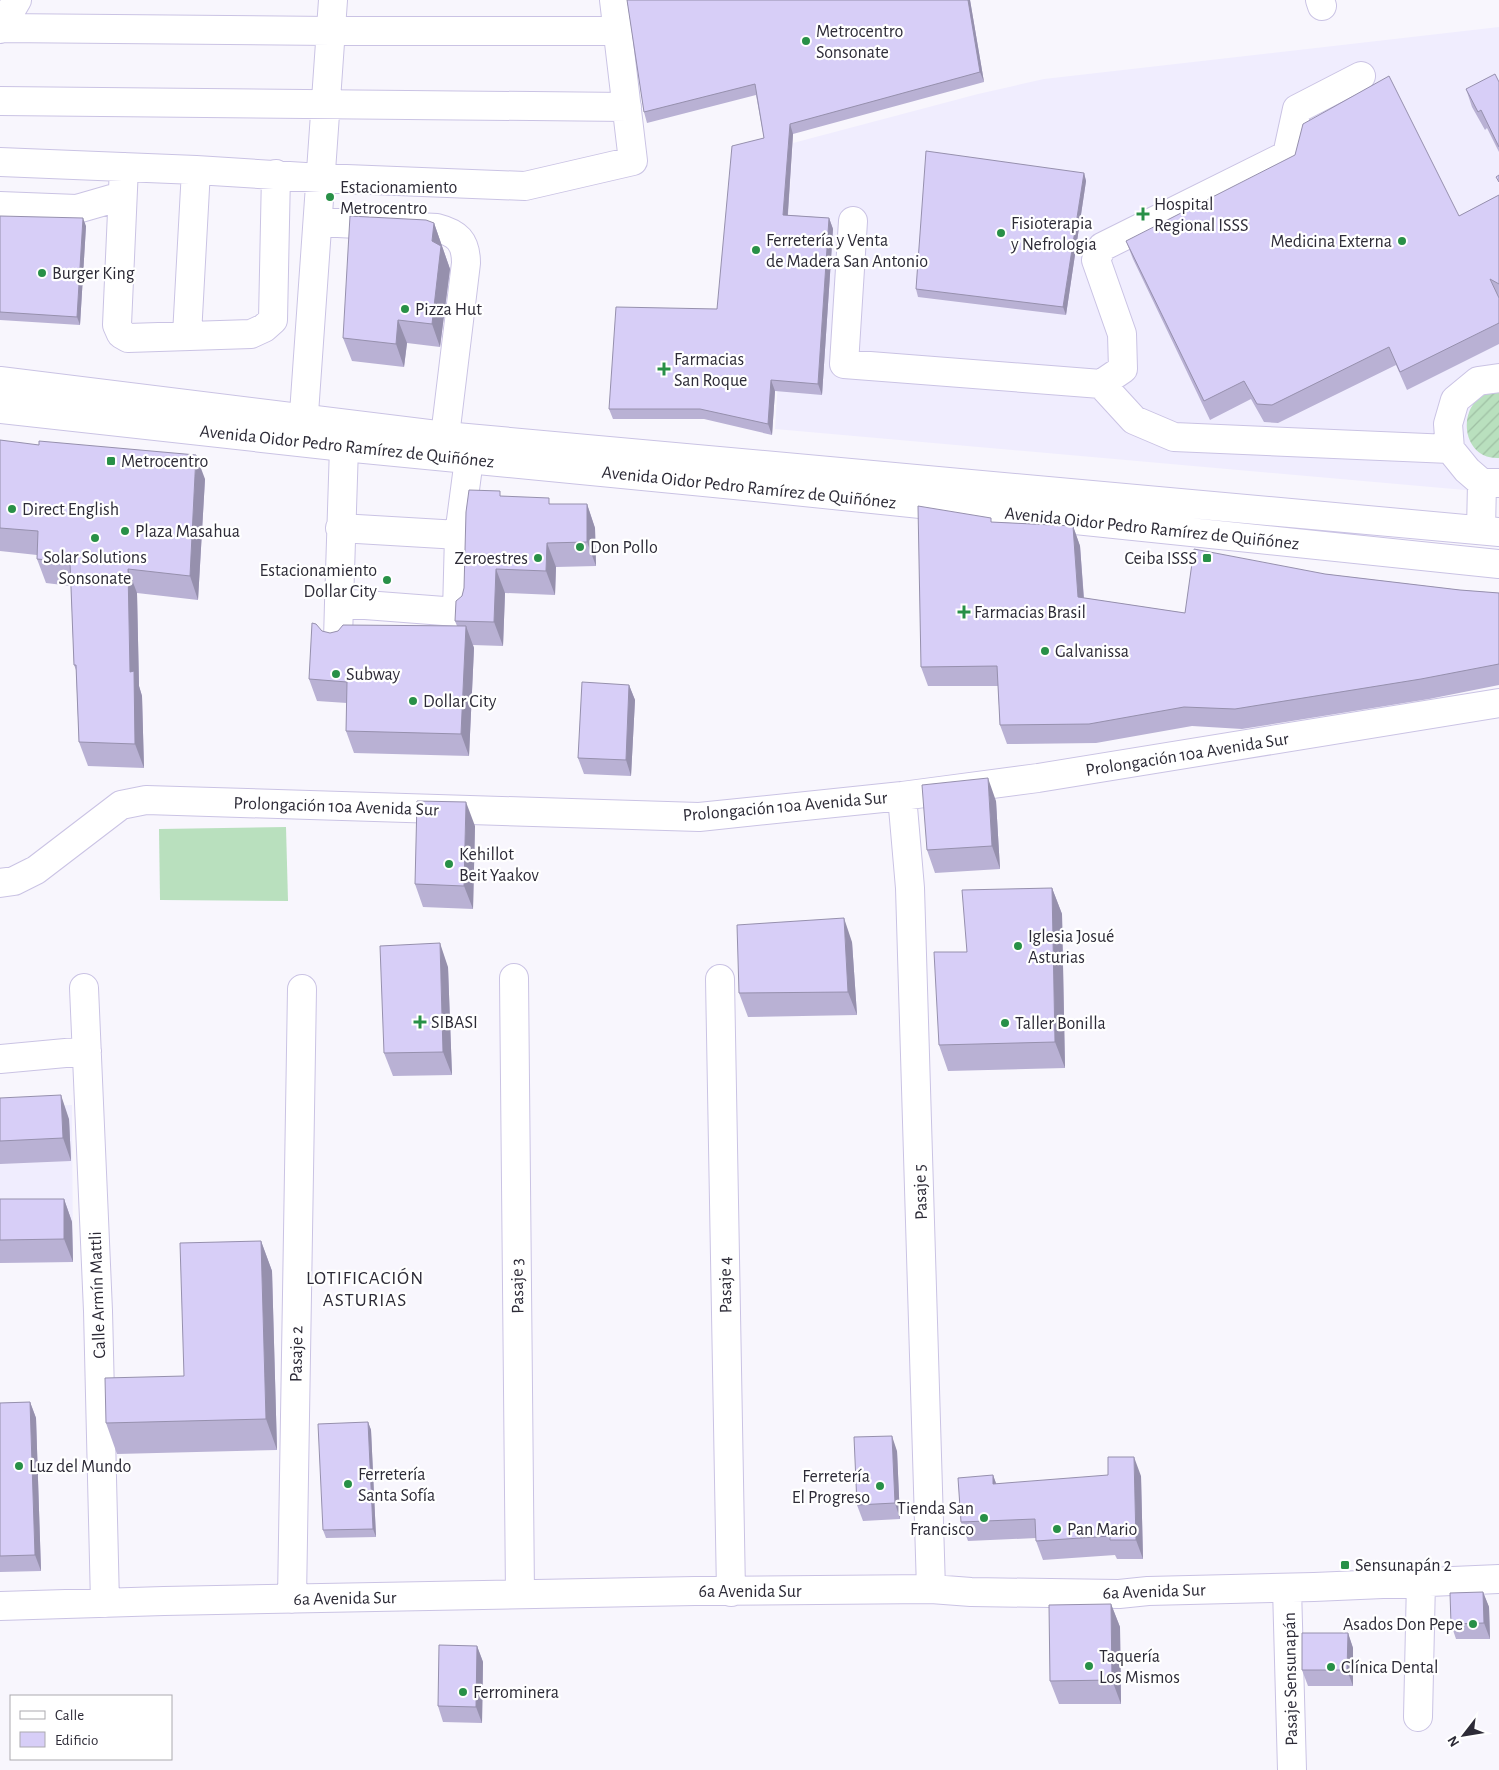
<svg xmlns="http://www.w3.org/2000/svg" width="1499" height="1770" font-family="'Alegreya Sans',sans-serif">
<style>
.built{fill:#f0edfe}
.grass{fill:#b9e0be}
.garden{fill:url(#garden-furrows)}
.lines{fill:none;stroke-linecap:round;stroke-linejoin:round}
.minor-casing{stroke:#cac3e4;stroke-width:30}
.major-casing{stroke:#cac3e4;stroke-width:30}
.minor{stroke:#fff;stroke-width:28}
.major{stroke:#fff;stroke-width:28}
.wall{fill:#b9b1d4}
.shaded-wall{fill:#9690ad}
.building{fill:#d7cef7;stroke:#9690ad}
.poi-dot{fill:#289047;stroke:#fff;stroke-width:2}
.labels{text-anchor:middle;stroke-width:4.5;stroke-linejoin:round;paint-order:stroke}
.poi-label{font-size:18px;fill:#2d2b37;stroke:#fff;text-anchor:start}
.street-label{font-size:18px;fill:#2d2b37;stroke:#fff}
.neighbourhood-label{font-size:19px;letter-spacing:1px;fill:#2d2b37;stroke:#fff}
</style>
<defs>
<pattern id="garden-furrows" width="10" height="10" patternUnits="userSpaceOnUse" patternTransform="scale(1.25)"><rect width="10" height="10" fill="#b9e0be"/><path d="M-1 1l2-2M0 10L10 0M9 11l2-2" fill="none" stroke="#9fc0a4"/></pattern>
</defs>
<rect width="100%" height="100%" fill="#f8f6fd"/>
<path class="built" d="M1499 27V493L775 429 793 143 978 94 1044 79Z
M72 1105 73 1262 0 1263V1108Z"/>
<path class="grass" d="M286 827 288 901 160 900 159 829Z"/>
<path class="garden" d="M1499 392V458C1456 460 1456 391 1499 392Z"/>
<g class="lines">
<defs>
<path id="minor" d="M1320 0 1322 6
M1 28 331 31H618
M0 29 17 0
M0 101 627 107
M0 162 196 170 321 178 525 186 633 161 614 0
M124 167 117 325 121 334 128 338 251 334 264 328 273 320 276 174
M0 206 77 209 122 196
M853 221 844 364 1101 384 1134 420 1174 437 1450 449
M318 222 437 228C457 233 466 241 466 263L445 436
M187 335 196 170
M1499 378 1478 381 1455 400 1448 424 1450 449 1467 470 1482 483H1499
M1101 384 1123 369 1122 334 1096 260 1102 247 1287 155 1297 109 1361 76
M302 442 333 0
M344 447 339 603 457 612 459 535 469 459
M340 528 459 535
M1481 530 1482 483
M338 640 339 603
M902 796 910 888 931 1589
M0 883 14 881 36 870 121 805 146 800 699 817 902 796 1038 778 1499 703
M514 978 520 1594
M720 979 731 1592
M84 988 98 1311 105 1603
M0 1059 87 1051
M1287 1588 1292 1770
M292 1599 302 989
M0 1606 164 1601 695 1591 931 1589 971 1592 1119 1594 1148 1591 1314 1587 1499 1579
M1418 1717 1421 1581"/>
<path id="major" d="M0 381 445 436 1499 532
M0 409 344 447 775 489 1499 564"/>
</defs>
<use href="#minor" class="minor-casing"/>
<use href="#major" class="major-casing"/>
<use href="#minor" class="minor"/>
<use href="#major" class="major"/>
</g>
<path class="wall" d="M627 0H970L984 82 793 134 788 215 829 218 833 229 822 395 775 391 772 435 704 419H613L609 409 717 309 764 138 756 95 647 123 644 112Z
M1499 82V152L1487 128 1485 130 1472 107 1466 89Z
M1084 173 1086 181 1066 315 918 297 916 289Z
M1499 195V344L1407 390 1396 365 1278 423 1264 422 1251 399 1210 420 1133 259 1126 241 1459 216Z
M0 216 86 226 80 325 0 320Z
M434 223 450 269 440 347 407 343 404 367 352 361 343 338Z
M0 440 205 479 198 600 137 593 139 686 142 696 144 768 88 766 79 742 76 670 74 665 71 586 46 583 37 559V555L0 551Z
M502 496 551 504H587L595 528 596 566 556 567 555 595 505 593 503 646 473 645 474 648 469 756 354 753 346 731 347 703 317 701 309 679 330 633 457 626 455 621 462 596Z
M992 522 1073 526 1080 546 1084 598 1185 613 1325 574 1460 590 1499 593V685L1429 699 1242 729 1192 726 1096 743 1007 744 1000 725 998 686H928L921 667Z
M629 685 635 700 631 776 584 774 578 758Z
M996 801 1000 869 935 873 927 850Z
M475 826 473 909 423 907 415 884Z
M1052 888 1062 914 1065 1068 948 1071 939 1045 967 952Z
M852 942 857 1015 748 1017 739 993Z
M448 967 452 1075 393 1076 384 1053Z
M0 1098 69 1119 71 1161 0 1164Z
M0 1199H64L72 1222 73 1262 0 1263Z
M261 1241 272 1271 277 1450 117 1454 106 1423 184 1376Z
M30 1402 36 1418 41 1571 0 1572V1403Z
M368 1422 371 1430 376 1537 326 1538 323 1530Z
M897 1451 900 1519 863 1521 857 1505Z
M993 1475 996 1484 1141 1476 1143 1559H1117L1115 1555 1043 1560 1036 1541V1538L968 1541 961 1522Z
M1483 1592 1489 1607 1490 1639H1456L1451 1624Z
M1111 1604 1120 1627 1121 1704H1059L1050 1681Z
M1348 1633 1353 1648V1686H1308L1302 1670Z
M477 1646 483 1662 482 1723 443 1722 438 1706Z"/>
<path class="shaded-wall" d="M968 0H970L984 82 980 72Z
M790 124 793 134 787 225 783 215Z
M1084 173 1086 181 1066 315 1063 307Z
M83 218 86 226 80 325 77 317Z
M829 218 833 229 822 395 818 384Z
M434 223 450 269 440 347 432 324V241Z
M398 320 407 343 404 367 396 344Z
M771 380 775 391 772 435 768 424Z
M196 455 205 479 198 600 190 576Z
M587 504 595 528 596 566 587 542Z
M1073 526 1080 546 1085 616 1078 597Z
M547 543 556 567 555 595 546 571Z
M128 569 137 593 139 686 142 696 144 768 135 744 130 672Z
M496 569 505 593 503 646 494 622Z
M466 626 474 648 469 756 461 734Z
M629 685 635 700 631 776 626 760Z
M988 778 996 801 1000 869 992 846Z
M466 802 475 826 473 909 464 886Z
M1052 888 1062 914 1065 1068 1055 1042Z
M844 918 852 942 857 1015 848 992Z
M440 943 448 967 452 1075 443 1052Z
M61 1095 69 1119 71 1161 63 1138Z
M64 1199 72 1222 73 1262 64 1239Z
M261 1241 272 1271 277 1450 266 1419Z
M30 1402 36 1418 41 1571 35 1555Z
M368 1422 371 1430 376 1537 373 1529Z
M892 1436 897 1451 900 1519 895 1503Z
M1134 1457 1141 1476 1143 1559 1136 1540Z
M993 1475 1000 1494 993 1484Z
M1483 1592 1489 1607 1490 1639 1484 1623Z
M1111 1604 1120 1627 1121 1704 1112 1680Z
M1348 1633 1353 1648V1686L1347 1670Z
M477 1646 483 1662 482 1723 476 1707Z"/>
<path class="building" d="M627 0H968L980 72 790 124 783 215 829 218 818 384 771 380 768 424 700 409H609L616 307 717 309 732 146 764 138 755 84 644 112Z
M1495 74 1499 82V147L1481 110 1478 112 1466 89Z
M1389 76 1459 216 1499 195V284L1490 279 1499 298V323L1400 372 1389 347 1272 405 1257 404 1244 381 1204 401 1126 241 1295 155 1303 124Z
M926 151 1084 173 1063 307 916 289Z
M1499 175V182L1496 177Z
M0 216 83 218 77 317 0 312Z
M350 216 426 220 434 223 432 241 441 246 432 324 398 320 396 344 343 338Z
M0 440 39 445V441L196 455 190 576 128 569 130 672 134 671 135 744 79 742 76 665H74L70 562 37 559 38 531 0 528Z
M469 490 500 491V496L549 498V504H587V542L547 543 546 571 496 569 494 622 455 621 456 601 462 596 464 588 466 512Z
M918 506 991 518V522L1073 526 1078 597 1185 613 1194 549 1325 574 1460 590 1499 593V664L1421 679 1235 709 1184 707 1089 724 1000 725 997 666 921 667Z
M312 623 316 624 322 631 330 633 338 631 343 625 466 626 461 734 346 731 347 682 309 679Z
M582 682 629 685 626 760 578 758Z
M988 778 992 846 927 850 922 785Z
M417 801 466 802 464 886 415 884Z
M1052 888 1055 1042 939 1045 934 952H967L962 890Z
M844 918 848 992 739 993 737 925Z
M440 943 443 1052 384 1053 380 946Z
M61 1095 63 1138 0 1141V1098Z
M0 1199H64V1239L0 1240Z
M261 1241 266 1419 106 1423 105 1378 184 1376 180 1243Z
M30 1402 35 1555 0 1556V1403Z
M368 1422 373 1529 323 1530 318 1424Z
M892 1436 895 1503 857 1505 854 1437Z
M1108 1457H1134L1136 1540H1110V1536L1036 1541 1035 1519 961 1522 958 1478 993 1475V1484L1108 1475Z
M1483 1592 1484 1623 1451 1624 1450 1593Z
M1111 1604 1112 1680 1050 1681 1049 1605Z
M1302 1633H1348L1347 1670H1302Z
M439 1645 477 1646 476 1707 438 1706Z"/>
<g class="poi-dot">
<circle cx="806" cy="41" r="5"/>
<circle cx="330" cy="197" r="5"/>
<path d="M1140.5 206.5h5v5h5v5h-5v5h-5v-5h-5v-5h5z"/>
<circle cx="1001" cy="233" r="5"/>
<circle cx="1402" cy="241" r="5"/>
<circle cx="756" cy="250" r="5"/>
<circle cx="42" cy="273" r="5"/>
<circle cx="405" cy="309" r="5"/>
<path d="M661.5 361.5h5v5h5v5h-5v5h-5v-5h-5v-5h5z"/>
<rect x="106" y="456" width="10" height="10" rx="2.5"/>
<circle cx="12" cy="509" r="5"/>
<circle cx="125" cy="531" r="5"/>
<circle cx="95" cy="538" r="5"/>
<circle cx="580" cy="547" r="5"/>
<circle cx="538" cy="558" r="5"/>
<rect x="1202" y="553" width="10" height="10" rx="2.5"/>
<circle cx="387" cy="580" r="5"/>
<path d="M961.5 604.5h5v5h5v5h-5v5h-5v-5h-5v-5h5z"/>
<circle cx="1045" cy="651" r="5"/>
<circle cx="336" cy="674" r="5"/>
<circle cx="413" cy="701" r="5"/>
<circle cx="449" cy="864" r="5"/>
<circle cx="1018" cy="946" r="5"/>
<path d="M417.5 1014.5h5v5h5v5h-5v5h-5v-5h-5v-5h5z"/>
<circle cx="1005" cy="1023" r="5"/>
<circle cx="19" cy="1466" r="5"/>
<circle cx="348" cy="1484" r="5"/>
<circle cx="880" cy="1486" r="5"/>
<circle cx="984" cy="1518" r="5"/>
<circle cx="1057" cy="1529" r="5"/>
<rect x="1340" y="1560" width="10" height="10" rx="2.5"/>
<circle cx="1473" cy="1624" r="5"/>
<circle cx="1089" cy="1666" r="5"/>
<circle cx="1331" cy="1667" r="5"/>
<circle cx="463" cy="1692" r="5"/>
</g>
<g class="labels">
<g class="poi-label">
<text x="816" y="37">Metrocentro<tspan x="816" dy="21">Sonsonate</tspan></text>
<text x="340" y="193">Estacionamiento<tspan x="340" dy="21">Metrocentro</tspan></text>
<text x="1154" y="210">Hospital<tspan x="1154" dy="21">Regional ISSS</tspan></text>
<text x="1011" y="229">Fisioterapia<tspan x="1011" dy="21">y Nefrologia</tspan></text>
<text x="766" y="246">Ferretería y Venta<tspan x="766" dy="21">de Madera San Antonio</tspan></text>
<text x="1392" y="247" text-anchor="end">Medicina Externa</text>
<text x="52" y="279">Burger King</text>
<text x="415" y="315">Pizza Hut</text>
<text x="674" y="365">Farmacias<tspan x="674" dy="21">San Roque</tspan></text>
<text x="121" y="467">Metrocentro</text>
<text x="22" y="515">Direct English</text>
<text x="135" y="537">Plaza Masahua</text>
<text x="590" y="553">Don Pollo</text>
<text x="95" y="563" text-anchor="middle">Solar Solutions<tspan x="95" dy="21">Sonsonate</tspan></text>
<text x="528" y="564" text-anchor="end">Zeroestres</text>
<text x="1197" y="564" text-anchor="end">Ceiba ISSS</text>
<text x="377" y="576" text-anchor="end">Estacionamiento<tspan x="377" dy="21">Dollar City</tspan></text>
<text x="974" y="618">Farmacias Brasil</text>
<text x="1055" y="657">Galvanissa</text>
<text x="346" y="680">Subway</text>
<text x="423" y="707">Dollar City</text>
<text x="459" y="860">Kehillot<tspan x="459" dy="21">Beit Yaakov</tspan></text>
<text x="1028" y="942">Iglesia Josué<tspan x="1028" dy="21">Asturias</tspan></text>
<text x="431" y="1028">SIBASI</text>
<text x="1015" y="1029">Taller Bonilla</text>
<text x="29" y="1472">Luz del Mundo</text>
<text x="358" y="1480">Ferretería<tspan x="358" dy="21">Santa Sofía</tspan></text>
<text x="870" y="1482" text-anchor="end">Ferretería<tspan x="870" dy="21">El Progreso</tspan></text>
<text x="974" y="1514" text-anchor="end">Tienda San<tspan x="974" dy="21">Francisco</tspan></text>
<text x="1067" y="1535">Pan Mario</text>
<text x="1355" y="1571">Sensunapán 2</text>
<text x="1463" y="1630" text-anchor="end">Asados Don Pepe</text>
<text x="1099" y="1662">Taquería<tspan x="1099" dy="21">Los Mismos</tspan></text>
<text x="1341" y="1673">Clínica Dental</text>
<text x="473" y="1698">Ferrominera</text>
</g>
<g class="street-label">
<text transform="translate(347 446) rotate(6)" y="6">Avenida Oidor Pedro Ramírez de Quiñónez</text>
<text transform="translate(749 487) rotate(6)" y="6">Avenida Oidor Pedro Ramírez de Quiñónez</text>
<text transform="translate(1152 528) rotate(6)" y="6">Avenida Oidor Pedro Ramírez de Quiñónez</text>
<text transform="translate(1187 754) rotate(-9)" y="6">Prolongación 10a Avenida Sur</text>
<text transform="translate(336 806) rotate(2)" y="6">Prolongación 10a Avenida Sur</text>
<text transform="translate(785 806) rotate(-5)" y="6">Prolongación 10a Avenida Sur</text>
<text transform="translate(920 1192) rotate(-92)" y="6">Pasaje 5</text>
<text transform="translate(725 1285) rotate(-91)" y="6">Pasaje 4</text>
<text transform="translate(517 1286) rotate(-91)" y="6">Pasaje 3</text>
<text transform="translate(97 1295) rotate(-92)" y="6">Calle Armín Mattli</text>
<text transform="translate(296 1354) rotate(-89)" y="6">Pasaje 2</text>
<text x="750" y="1597">6a Avenida Sur</text>
<text transform="translate(1154 1591) rotate(-2)" y="6">6a Avenida Sur</text>
<text transform="translate(345 1598) rotate(-1)" y="6">6a Avenida Sur</text>
<text transform="translate(1290 1679) rotate(-91)" y="6">Pasaje Sensunapán</text>
</g>
<g class="neighbourhood-label">
<text x="365" y="1284">LOTIFICACIÓN<tspan x="365" dy="22">ASTURIAS</tspan></text>
</g>
</g>
<rect x="10" y="1695" width="162" height="65" fill="#ffffff" stroke="#abaaaf"/>
<rect x="20" y="1711" width="25" height="8" fill="#ffffff" stroke="#abaaaf"/>
<text x="55" y="1720" font-size="15" fill="#2d2b37">Calle</text>
<rect x="20" y="1732" width="25" height="15" fill="#d7cef7" stroke="#abaaaf"/>
<text x="55" y="1745" font-size="15" fill="#2d2b37">Edificio</text>
<g transform="translate(1464 1735) rotate(239)" stroke="#ffffff" stroke-width="4" paint-order="stroke">
<path d="M0-4L9 19L0 12L-9 19Z" fill="#2d2b37"/>
<text y="-8" font-size="14" font-weight="bold" text-anchor="middle" fill="#2d2b37">N</text>
</g>
</svg>
